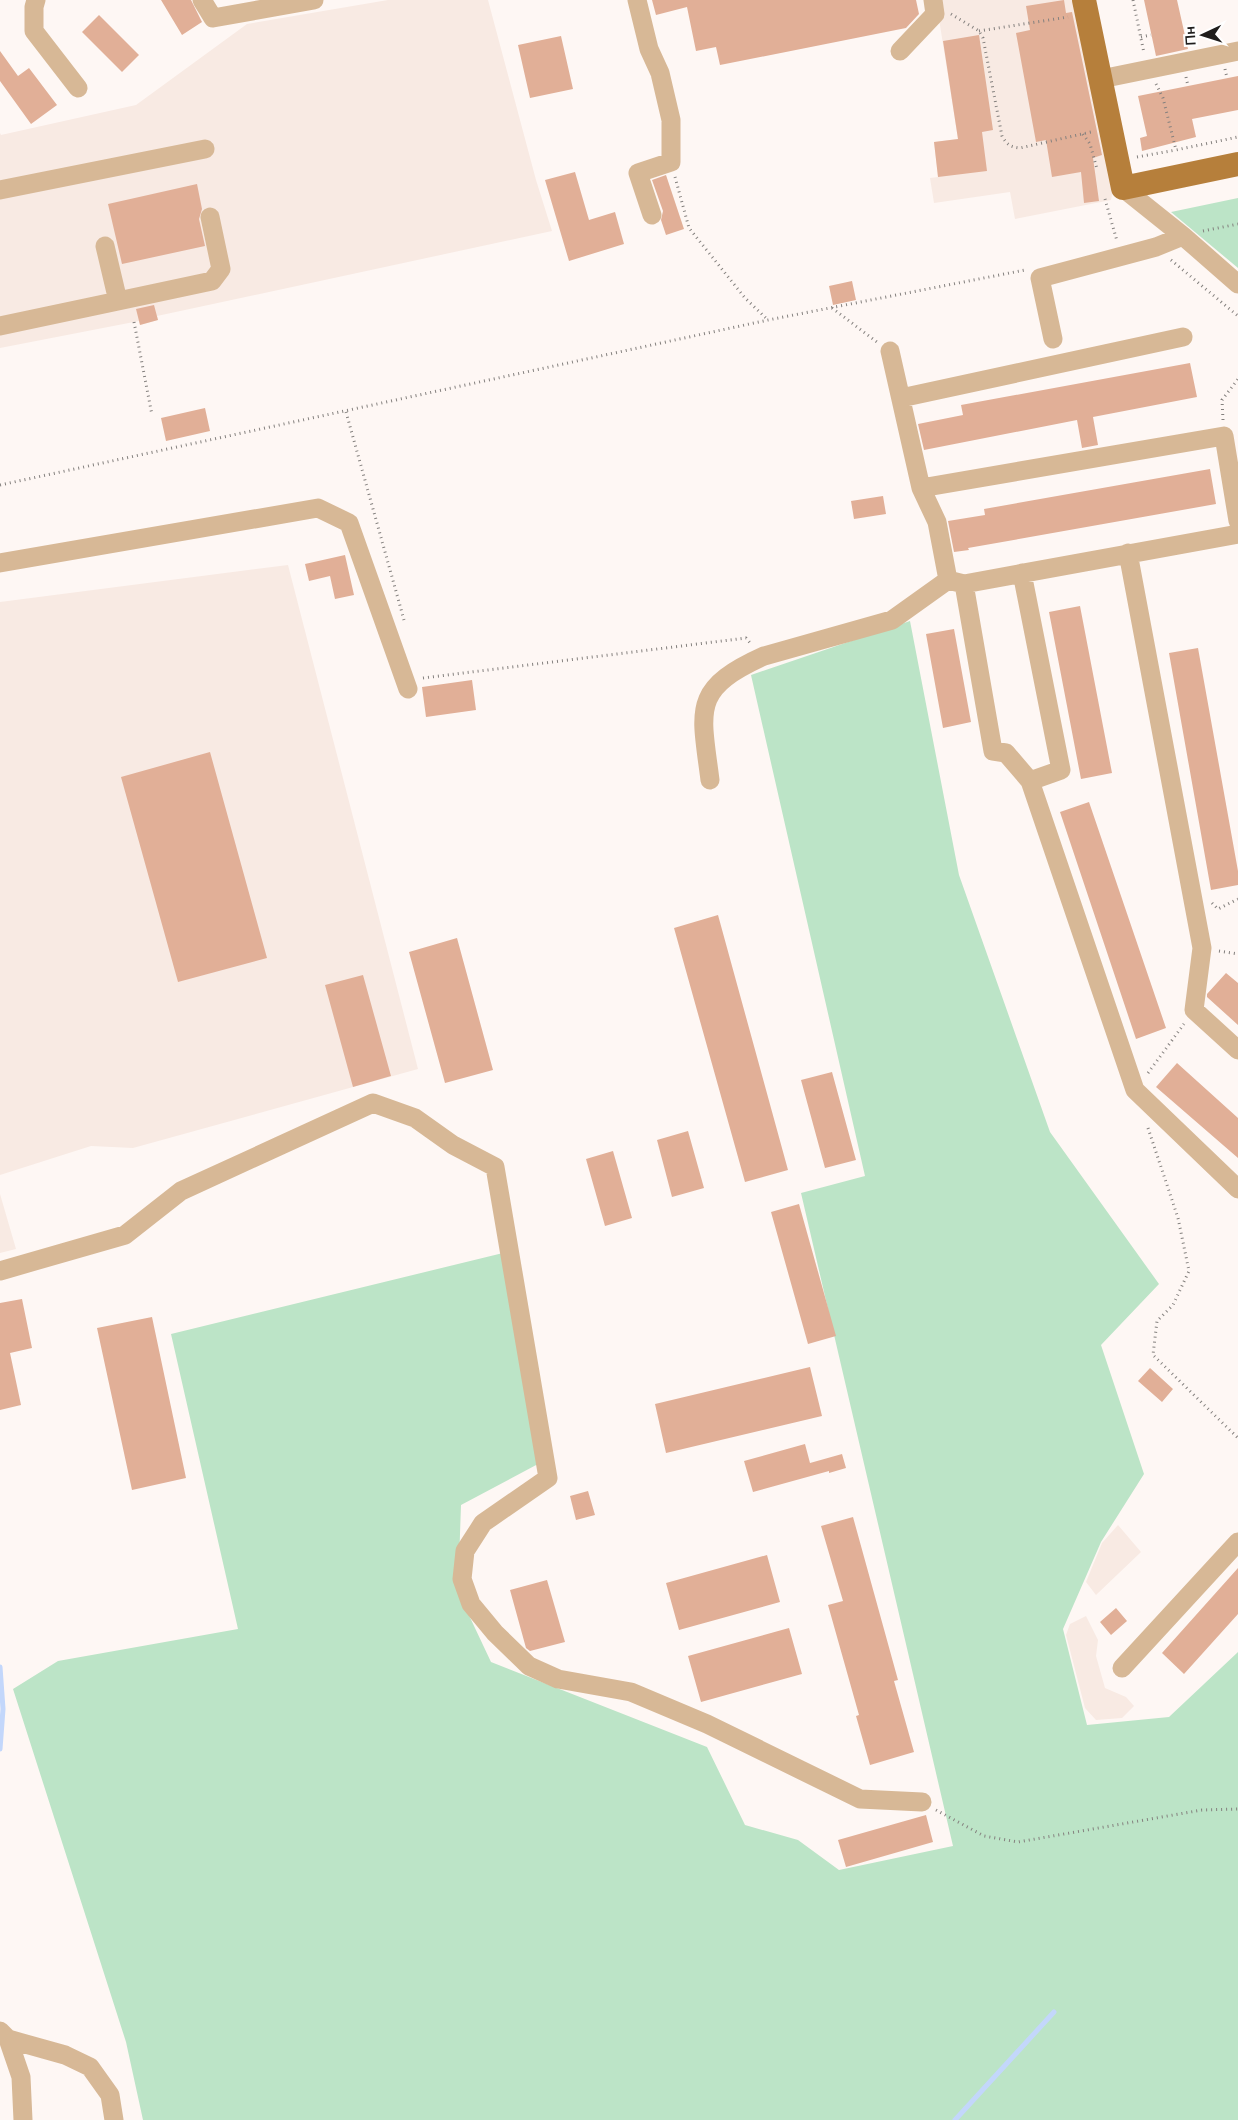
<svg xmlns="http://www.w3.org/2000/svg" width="1238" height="2120" font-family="Mulish,sans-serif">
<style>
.built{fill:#f8eae3}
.green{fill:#bce4c7}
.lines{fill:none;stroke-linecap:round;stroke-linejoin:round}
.stream{stroke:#c3d7fb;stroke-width:5}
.building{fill:#e1af97}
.path{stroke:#84807e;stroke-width:3;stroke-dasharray:1 4;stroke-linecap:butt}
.minor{stroke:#d7b896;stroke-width:19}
.major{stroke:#b67f3b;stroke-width:24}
</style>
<rect width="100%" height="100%" fill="#fef7f4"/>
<path class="built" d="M388 0H488L536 180 552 231 157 316 158 320 140 325 139 321 0 348V133L1 135 136 105 247 24Z
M936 0H1077L1114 184 1111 200 1015 219 1010 192 934 203 930 178 938 177 934 142 958 139Z
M288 565 418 1069 133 1148 91 1146 0 1175V602Z
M0 1194 16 1249 0 1253Z
M1118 1525 1141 1552 1096 1595 1086 1582 1102 1543Z
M1086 1616 1098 1640 1096 1656 1105 1688 1126 1697 1134 1706 1122 1718 1096 1720 1085 1708 1066 1635 1070 1624Z"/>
<path class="green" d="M1238 198V268L1171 212Z
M910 621 959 875 1050 1132 1159 1284 1101 1345 1144 1474 1101 1542 1063 1629 1087 1725 1169 1717 1238 1652V2120H143L126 2042 13 1689 58 1661 238 1629 171 1334 503 1253 538 1464 461 1505 458 1592 491 1662 707 1747 745 1825 798 1840 839 1870 953 1846 801 1193 865 1176 751 675Z"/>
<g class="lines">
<path class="stream" d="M0 1667 3 1709 0 1749
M955 2120 1054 2012"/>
</g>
<path class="building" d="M161 0H191L202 22 182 35Z
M652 0H916L919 14 906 28 720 65 716 47 696 51 687 7 656 15Z
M1064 0 1066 13 1072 12 1102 155 1093 158 1099 201 1084 203 1081 172 1052 177 1046 140 1036 142 1016 33 1030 30 1026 6Z
M1144 0H1177L1188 49 1156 56Z
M99 15 139 55 122 72 82 32Z
M979 35 993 130 982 132 987 171 938 177 934 142 958 139 943 41Z
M561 36 573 89 530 98 518 45Z
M0 51 18 76 29 68 57 105 31 124 0 81Z
M1238 76V110L1192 119 1196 137 1142 151 1140 138 1147 136 1138 96Z
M575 172 589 220 615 212 624 244 569 261 545 180Z
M666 175 684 229 666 235 661 220 663 211 652 180Z
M197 184 202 209 199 219 205 246 122 264 108 204Z
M852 281 856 300 833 305 829 286Z
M154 305 158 320 140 325 136 309Z
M1190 363 1197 397 1093 417 1098 445 1082 448 1077 420 924 450 918 424 963 415 961 405Z
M205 408 210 431 166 441 161 418Z
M1210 469 1216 504 968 548 969 550 954 552 948 521 985 515 984 509Z
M883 496 886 514 854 519 851 501Z
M345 555 354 595 335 599 330 576 309 581 305 564Z
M1080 606 1112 773 1081 779 1049 612Z
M954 629 971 722 943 728 926 634Z
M1198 648 1238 871V885L1211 890 1169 653Z
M472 680 476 710 426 717 422 687Z
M210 752 267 958 178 982 121 777Z
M1089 802 1166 1028 1136 1039 1060 812Z
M718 915 788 1170 745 1182 674 928Z
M457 938 493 1070 445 1083 409 952Z
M1226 973 1238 983V1025L1207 997V994Z
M363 975 391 1076 353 1087 325 985Z
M1177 1063 1238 1118V1158L1156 1087Z
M832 1072 856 1160 825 1168 801 1080Z
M688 1131 704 1188 672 1197 657 1140Z
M613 1151 632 1218 605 1226 586 1159Z
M799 1204 836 1336 808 1344 771 1212Z
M22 1299 32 1348 10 1353 21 1405 0 1410V1303Z
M152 1317 186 1478 132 1490 97 1328Z
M810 1367 822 1416 666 1453 655 1404Z
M1150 1368 1173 1389 1162 1402 1138 1381Z
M805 1444 810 1463 842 1454 846 1468 829 1473V1471L753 1492 744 1461Z
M588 1491 595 1515 576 1520 570 1496Z
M853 1517 898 1680 894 1681 914 1752 870 1765 856 1716 859 1715 828 1605 843 1601 821 1526Z
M767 1555 780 1602 679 1630 666 1583Z
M1238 1568V1614L1184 1674 1162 1653Z
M547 1580 565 1642 530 1651 526 1648 510 1590Z
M1116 1608 1127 1621 1111 1635 1100 1622Z
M789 1628 802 1674 701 1702 688 1656Z
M926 1815 933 1842 846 1867 838 1840Z"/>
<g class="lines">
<path class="path" d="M1133 0 1144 53
M951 14 979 31 983 38 1002 136C1007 145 1011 147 1020 148L1091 132
M979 31 1068 17
M1141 37 1151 35
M1225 69 1227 78
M1186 77 1188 86
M1156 84 1163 98 1176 150 1238 137
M1083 134 1090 144 1097 169
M1137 157 1176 150
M675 177 689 228 745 298 768 320
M1105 199 1117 241
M1203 231 1238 224
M1171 260 1238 316
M832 308 877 342
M134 322 152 415
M346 412 404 620
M1223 420 1222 400 1238 379
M0 485 768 320 1025 270
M423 678 746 638 751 644
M1212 903 1218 909 1238 899
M1219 951 1238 954
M1148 1073 1184 1024
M1148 1128 1178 1218 1189 1271 1173 1305 1157 1321 1153 1355 1238 1438
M936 1810 984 1836 1018 1842 1202 1810 1238 1809"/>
<path class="minor" d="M36 0 34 7V31L78 88
M202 0 213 18 314 0
M637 0 649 49 660 73 671 120V162L638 173 652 215
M900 51 935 14 933 0
M1101 79 1238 51
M1123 188 1183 236 1238 284
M0 190 205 149
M118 301 212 281 221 269 210 217
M0 326 118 301 105 246
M1053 339 1040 278 1156 247 1183 236
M890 351 921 488 937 522 948 580 964 584 1238 534
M901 398 1183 337
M921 488 1224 436 1238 521
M1128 553 1202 948 1194 1010 1238 1050
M0 563 318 508 349 523 408 689
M1022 573 1061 770 1030 781 1135 1090 1238 1189
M964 584 993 751 1006 753 1030 781
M710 780C701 709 691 689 764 656L892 620 948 580
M0 1271 125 1235 181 1191 373 1103 415 1118 453 1145 495 1167 548 1478 483 1523 465 1551 462 1579 471 1604 495 1633 529 1666 558 1679 631 1692 707 1724 860 1799 922 1802
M1122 1668 1238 1542
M0 2031 8 2039 65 2055 90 2067 110 2095 114 2120
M8 2039 21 2077 23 2120"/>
<path class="major" d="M1084 0 1123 188 1238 164"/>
</g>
<g transform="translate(1203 35) rotate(266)" stroke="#ffffff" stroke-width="4" paint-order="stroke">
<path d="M0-4L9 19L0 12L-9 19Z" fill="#1f1d1c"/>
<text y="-8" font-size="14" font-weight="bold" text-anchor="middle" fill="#1f1d1c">Пн</text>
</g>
</svg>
